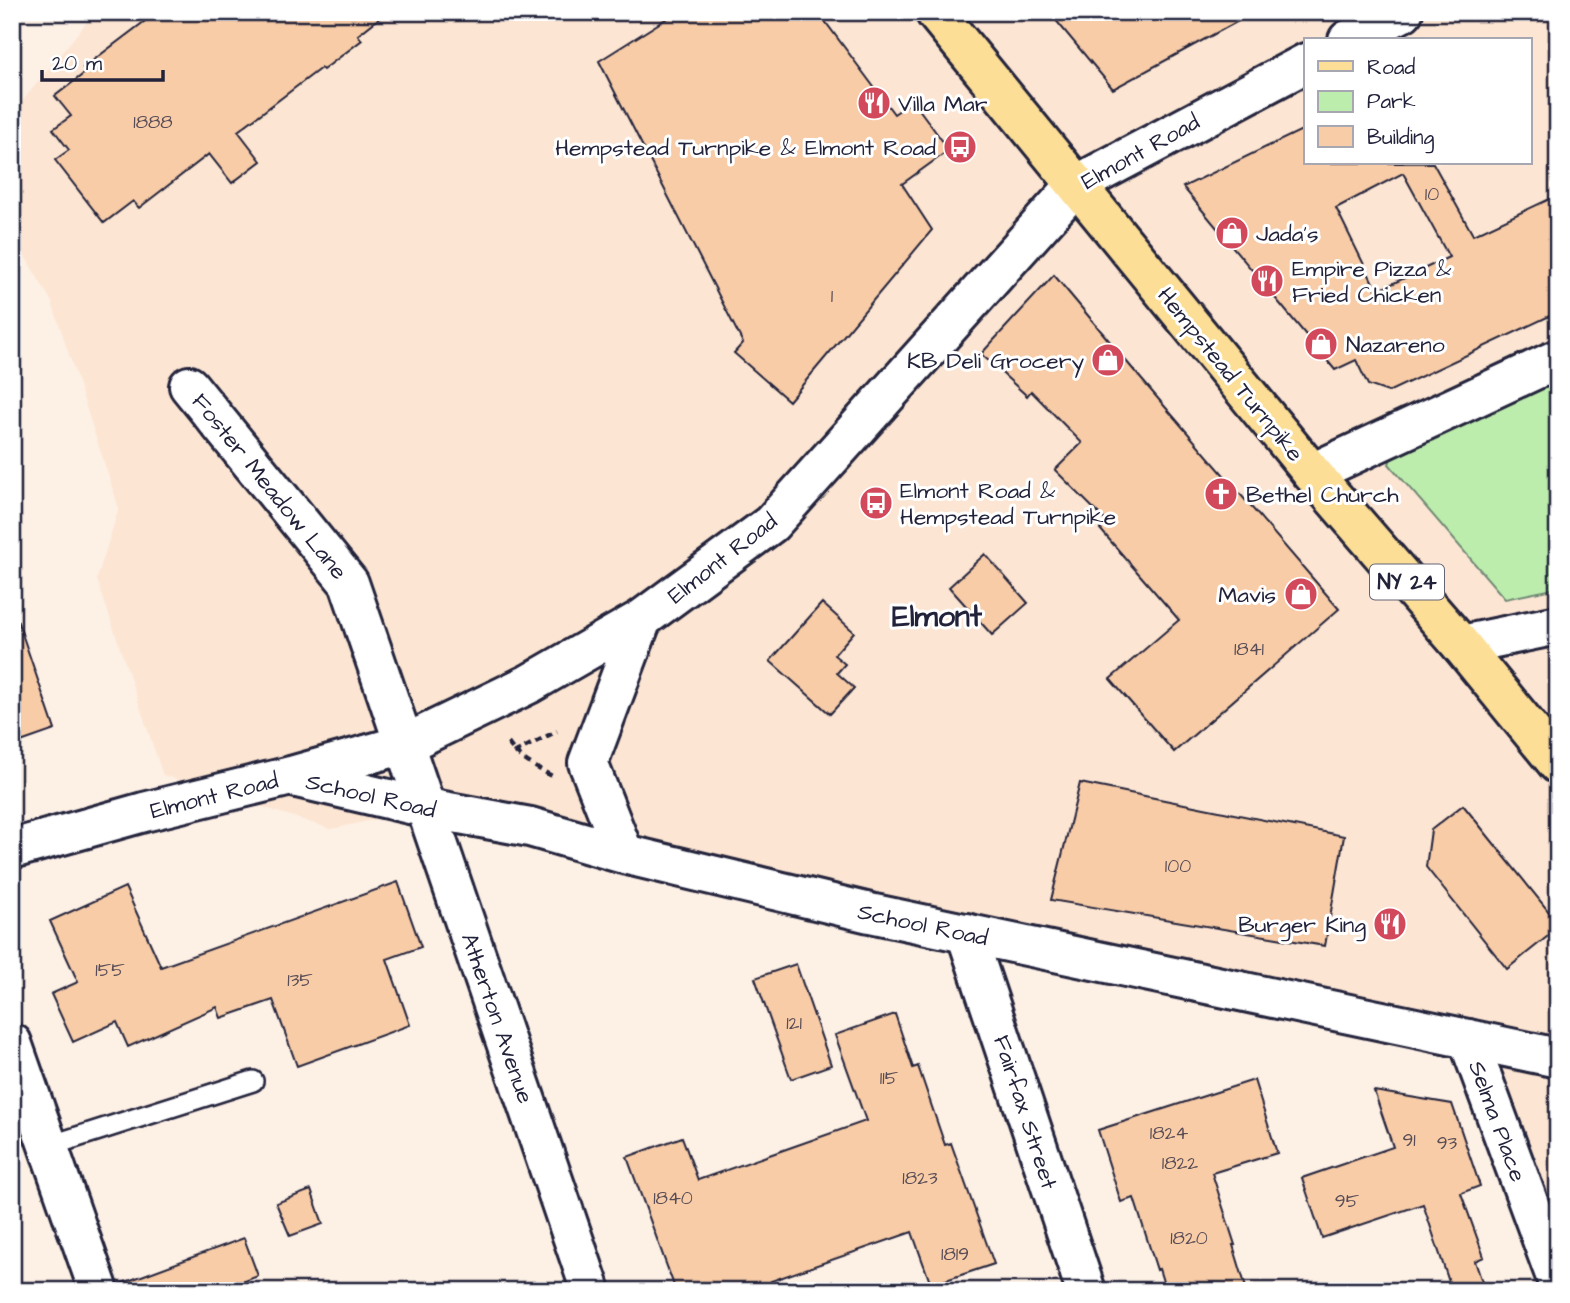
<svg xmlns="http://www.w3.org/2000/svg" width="1570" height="1303" font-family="'Architects Daughter',sans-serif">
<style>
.built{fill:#fce5d2;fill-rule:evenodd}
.green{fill:#bdedad;stroke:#708874;stroke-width:2}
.building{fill:#f8cca7;stroke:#22223b;stroke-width:2;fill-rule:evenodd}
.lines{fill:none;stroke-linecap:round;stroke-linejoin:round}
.service-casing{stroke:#22223b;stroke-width:24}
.minor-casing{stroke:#22223b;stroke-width:44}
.secondary-casing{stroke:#22223b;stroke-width:44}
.primary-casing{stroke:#22223b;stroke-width:44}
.path{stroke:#22223b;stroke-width:4.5;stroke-dasharray:7 5;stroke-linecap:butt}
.service{stroke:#fff;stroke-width:19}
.minor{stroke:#fff;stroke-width:38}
.secondary{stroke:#fff;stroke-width:38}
.primary{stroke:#fcde96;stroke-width:38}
.labels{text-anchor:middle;stroke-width:6;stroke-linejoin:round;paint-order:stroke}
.number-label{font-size:19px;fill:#584c56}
.shield{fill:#fff;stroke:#646476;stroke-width:2}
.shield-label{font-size:21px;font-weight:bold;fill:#22223b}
.poi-label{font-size:23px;fill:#22223b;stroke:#fff;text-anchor:start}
.street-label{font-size:23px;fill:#22223b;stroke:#fff}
.district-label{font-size:30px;font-weight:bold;fill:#22223b;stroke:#fff}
</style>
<rect width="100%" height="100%" fill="#fdf0e5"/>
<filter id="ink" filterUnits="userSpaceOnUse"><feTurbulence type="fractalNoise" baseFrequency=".0143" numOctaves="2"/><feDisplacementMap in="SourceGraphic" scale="14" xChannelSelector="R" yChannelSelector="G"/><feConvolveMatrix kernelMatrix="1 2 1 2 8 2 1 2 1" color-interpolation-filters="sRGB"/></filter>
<g filter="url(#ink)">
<path class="built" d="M95 12H1558V359L1505 598 1558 588V1283L1467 1039 377 819 331 829 163 775 97 579 119 508 52 302 12 234V114ZM1306 40H1530V163H1306Z"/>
<path class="green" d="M1558 359V588L1505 599 1389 464 1402 429Z"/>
<path class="building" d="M157 12H387L358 35 362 40 323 70 321 68 238 131 261 161 232 183 209 154 139 208 133 201 104 223 55 160 69 150 53 129 71 116 55 96 86 72 83 68Z
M677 12H818L894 114 913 101 949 150 902 184 932 230 789 401 734 353 743 343 599 61Z
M1049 12H1255L1113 89Z
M1306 128V163H1433L1473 235 1558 195V312L1388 392 1368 385 1356 360 1335 370 1183 187ZM1403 173 1449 257 1377 291 1336 208Z
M1054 275 1142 380 1339 609 1174 752 1110 679 1179 620 1100 529 1107 522 1055 470 1082 443 1031 391 1027 396 981 354Z
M985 554 1028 603 992 635 949 587Z
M822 603 854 632 834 655 845 664 837 673 854 688 830 714 770 661Z
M18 622 55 730 12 745V623Z
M1080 783 1344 836 1325 946 1051 900Z
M1463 805 1558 923V928L1507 969 1426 867 1431 830Z
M398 882 421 947 387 959 410 1025 297 1066 273 1000 221 1018 217 1007 128 1047 117 1022 73 1042 51 994 78 982 50 921 125 887 161 967Z
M796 964 831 1065 791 1079 755 978Z
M895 1014 913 1068 918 1066 945 1145 951 1143 994 1264 931 1285 912 1232 771 1281 775 1291H676L627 1157 682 1137 698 1180 866 1121 835 1035Z
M1254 1080 1277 1153 1212 1173 1235 1245H1233L1247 1291H1166L1159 1269 1157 1270 1134 1198 1121 1202 1098 1130Z
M1374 1091 1452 1104 1480 1186 1461 1193 1484 1257 1475 1261 1485 1291H1452L1423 1204 1322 1238 1302 1178 1393 1147Z
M311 1190 323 1224 290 1236 276 1203Z
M244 1238 258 1276 219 1291H120V1284Z"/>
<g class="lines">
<defs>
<path id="service" d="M49 1146 253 1081"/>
<path id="minor" d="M189 386 349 583 591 1291
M1312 473 1558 359
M1461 645 1558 625
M966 933 1086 1291
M1468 1039 1558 1283
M12 1043 99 1291"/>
<path id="secondary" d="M1348 40 1403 12
M293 777 427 808 530 827 624 854 870 913 1558 1058
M12 849 144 812 291 776 405 744 529 684 642 619 771 524 1076 185 1306 63
M624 854 588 763 642 619"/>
<path id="primary" d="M935 12 1312 473 1461 645 1558 764"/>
</defs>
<use href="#service" class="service-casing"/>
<use href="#minor" class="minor-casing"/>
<use href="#secondary" class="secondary-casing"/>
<use href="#primary" class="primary-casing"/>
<path class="path" d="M508 743C519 759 535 767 552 776
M514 753 557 731"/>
<use href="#service" class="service"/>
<use href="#minor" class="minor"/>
<use href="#secondary" class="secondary"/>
<use href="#primary" class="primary"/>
</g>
</g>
<defs>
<symbol id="restaurant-disc" viewBox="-11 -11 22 22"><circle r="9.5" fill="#d1495b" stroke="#fff"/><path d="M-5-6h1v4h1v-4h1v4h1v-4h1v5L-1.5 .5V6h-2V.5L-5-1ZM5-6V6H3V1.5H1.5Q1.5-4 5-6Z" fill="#fff"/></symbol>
<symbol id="bus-disc" viewBox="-11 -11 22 22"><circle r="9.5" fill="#d1495b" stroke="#fff"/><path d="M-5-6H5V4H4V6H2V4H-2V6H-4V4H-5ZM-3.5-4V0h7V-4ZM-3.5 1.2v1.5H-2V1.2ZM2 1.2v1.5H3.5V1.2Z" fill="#fff"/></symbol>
<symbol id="shop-disc" viewBox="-11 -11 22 22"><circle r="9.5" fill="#d1495b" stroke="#fff"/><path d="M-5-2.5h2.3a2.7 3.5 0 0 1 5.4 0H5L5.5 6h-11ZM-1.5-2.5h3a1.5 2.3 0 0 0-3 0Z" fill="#fff"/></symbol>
<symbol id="church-disc" viewBox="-11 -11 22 22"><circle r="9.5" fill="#d1495b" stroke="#fff"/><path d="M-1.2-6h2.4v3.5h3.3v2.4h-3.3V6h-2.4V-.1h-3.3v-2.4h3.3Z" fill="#fff"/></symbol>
</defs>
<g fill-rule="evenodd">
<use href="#restaurant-disc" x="855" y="84" width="38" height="38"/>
<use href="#bus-disc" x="941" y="128" width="38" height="38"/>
<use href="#shop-disc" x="1213" y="214" width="38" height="38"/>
<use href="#restaurant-disc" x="1248" y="262" width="38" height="38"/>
<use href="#shop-disc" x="1302" y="325" width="38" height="38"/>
<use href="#shop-disc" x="1089" y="341" width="38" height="38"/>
<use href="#church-disc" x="1202" y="475" width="38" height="38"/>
<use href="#bus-disc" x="857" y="484" width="38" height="38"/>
<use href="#shop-disc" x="1282" y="575" width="38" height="38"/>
<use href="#restaurant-disc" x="1371" y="905" width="38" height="38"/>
</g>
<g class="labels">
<g class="number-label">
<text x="153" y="128">1888</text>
<text x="1432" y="200">10</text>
<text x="832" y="302">1</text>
<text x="1249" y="655">1841</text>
<text x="1178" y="872">100</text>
<text x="110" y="976">155</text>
<text x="300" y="986">135</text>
<text x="794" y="1029">121</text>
<text x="889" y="1084">115</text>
<text x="1169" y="1139">1824</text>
<text x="1409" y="1146">91</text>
<text x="1447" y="1149">93</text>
<text x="1180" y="1169">1822</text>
<text x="920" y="1184">1823</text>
<text x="673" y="1204">1840</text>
<text x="1347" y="1207">95</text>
<text x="1189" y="1244">1820</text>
<text x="955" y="1260">1819</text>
</g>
<rect class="shield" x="1370" y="564.5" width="74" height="35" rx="5"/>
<g class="shield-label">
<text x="1407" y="589">NY 24</text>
</g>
<g class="poi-label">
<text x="898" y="111">Villa Mar</text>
<text x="936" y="155" text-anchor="end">Hempstead Turnpike &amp; Elmont Road</text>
<text x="1256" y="241">Jada’s</text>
<text x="1292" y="276">Empire Pizza &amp;<tspan x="1292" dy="26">Fried Chicken</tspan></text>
<text x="1346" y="352">Nazareno</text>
<text x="1084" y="368" text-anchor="end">KB Deli Grocery</text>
<text x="900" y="498">Elmont Road &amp;<tspan x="900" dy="26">Hempstead Turnpike</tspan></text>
<text x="1246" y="502">Bethel Church</text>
<text x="1276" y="602" text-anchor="end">Mavis</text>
<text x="1366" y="932" text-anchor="end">Burger King</text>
</g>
<g class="street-label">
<text transform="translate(1140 151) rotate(-29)" y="8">Elmont Road</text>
<text transform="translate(1231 374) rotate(51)" y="8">Hempstead Turnpike</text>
<text transform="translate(270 486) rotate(51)" y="8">Foster Meadow Lane</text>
<text transform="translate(722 558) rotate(-38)" y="8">Elmont Road</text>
<text transform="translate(214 795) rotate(-14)" y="8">Elmont Road</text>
<text transform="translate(371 795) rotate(13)" y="8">School Road</text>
<text transform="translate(923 924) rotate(12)" y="8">School Road</text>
<text transform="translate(498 1018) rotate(71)" y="8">Atherton Avenue</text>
<text transform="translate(1026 1112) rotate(72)" y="8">Fairfax Street</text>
<text transform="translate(1498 1121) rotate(70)" y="8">Selma Place</text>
</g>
<g class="district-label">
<text x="937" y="626">Elmont</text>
</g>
</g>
<rect width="1570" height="1303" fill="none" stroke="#fff" stroke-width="42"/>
<rect x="21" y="21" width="1528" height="1261" fill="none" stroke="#22223b" stroke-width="2.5" filter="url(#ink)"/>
<rect x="1304" y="38" width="228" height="126" fill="#ffffff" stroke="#a7a7b1" stroke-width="2"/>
<rect x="1318" y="61" width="35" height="10" fill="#fcde96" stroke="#a7a7b1" stroke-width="2"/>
<text x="1367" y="74" font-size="21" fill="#22223b">Road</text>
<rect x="1318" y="91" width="35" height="21" fill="#bdedad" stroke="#a7a7b1" stroke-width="2"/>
<text x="1367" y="108" font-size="21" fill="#22223b">Park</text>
<rect x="1318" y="126" width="35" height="21" fill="#f8cca7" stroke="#a7a7b1" stroke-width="2"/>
<text x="1367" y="144" font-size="21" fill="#22223b">Building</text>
<path d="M42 70v10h121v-10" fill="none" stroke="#22223b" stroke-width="3.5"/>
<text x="52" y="70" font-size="21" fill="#22223b" stroke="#ffffff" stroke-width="5" paint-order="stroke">20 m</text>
</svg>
